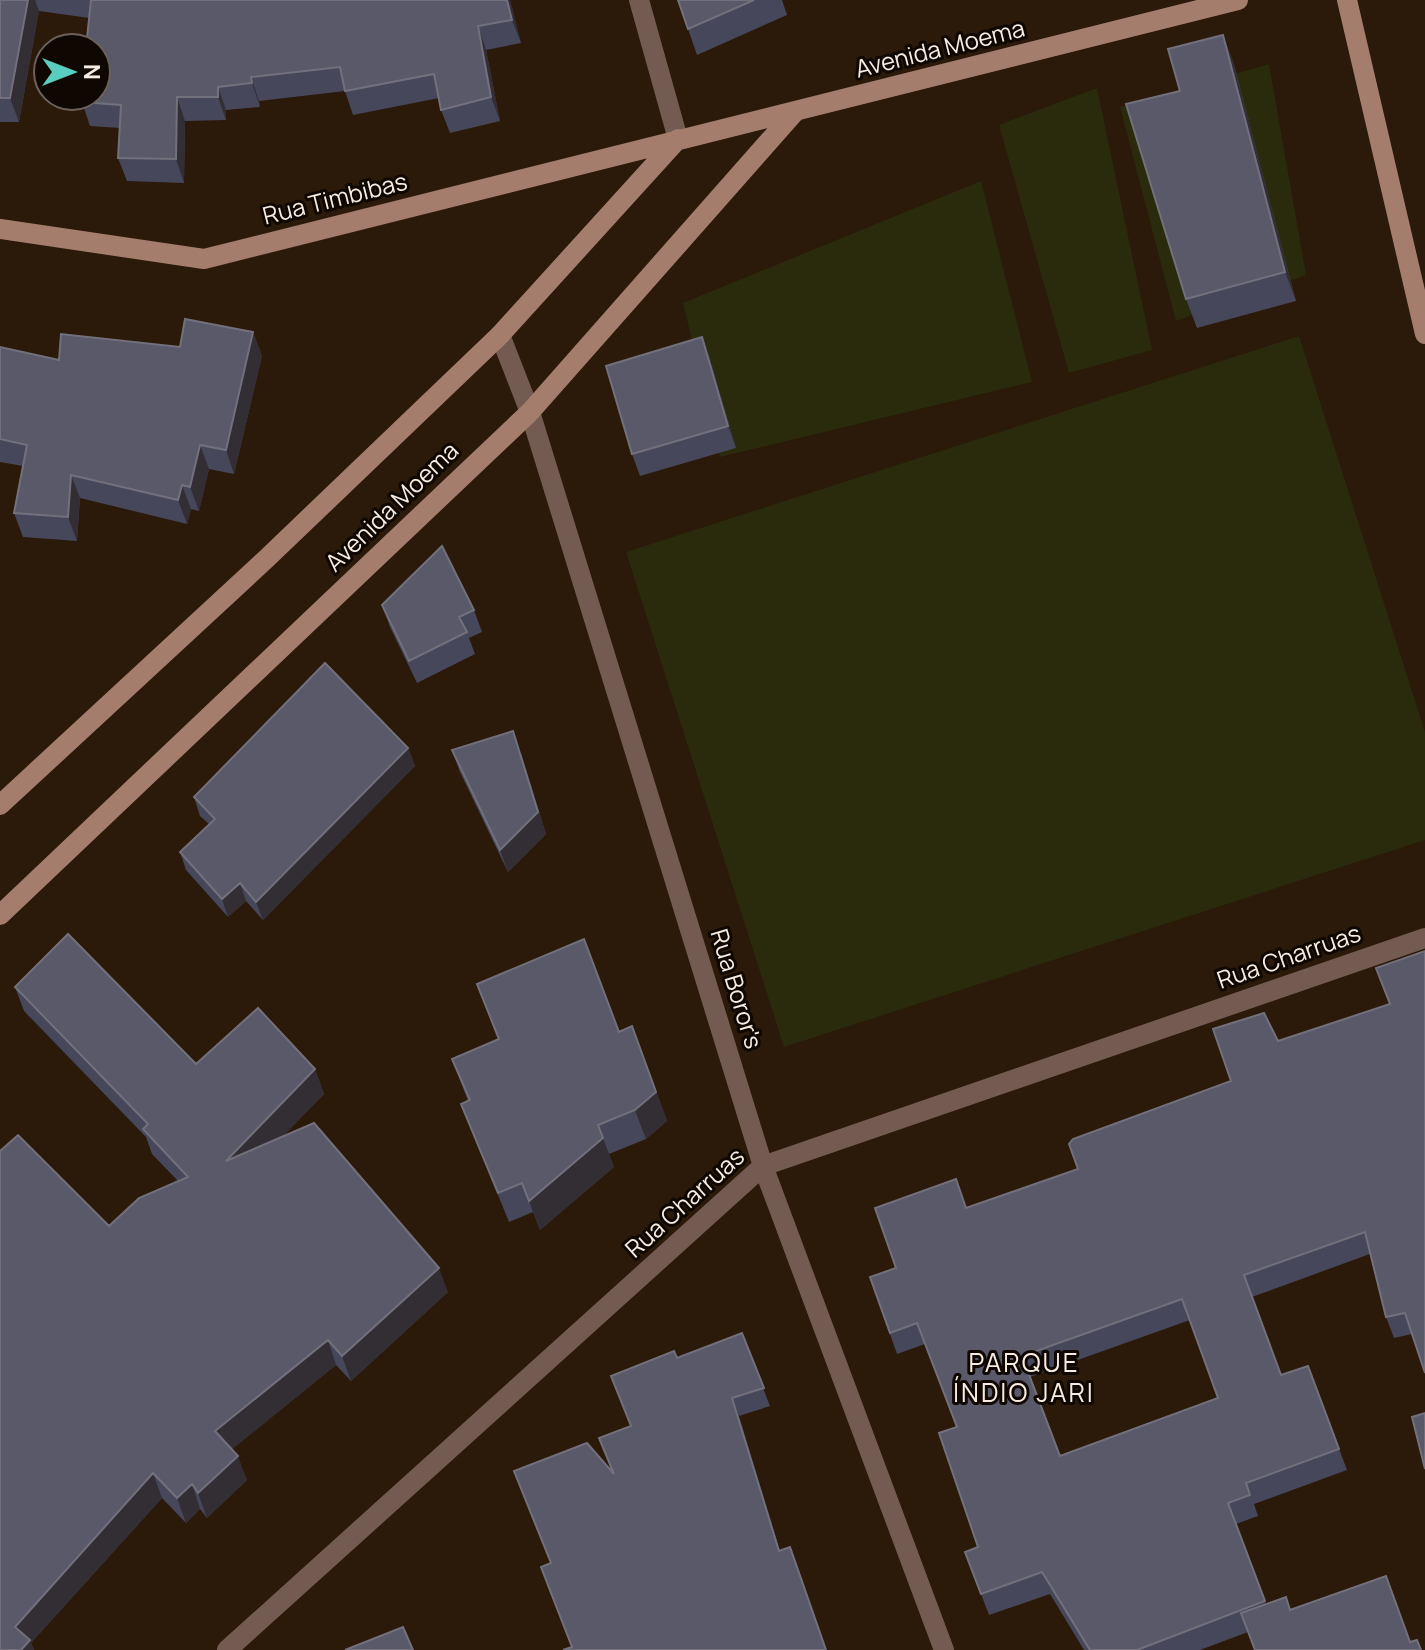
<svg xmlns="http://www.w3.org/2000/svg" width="1425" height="1650" font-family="Manrope,sans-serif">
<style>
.green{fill:#292b0c}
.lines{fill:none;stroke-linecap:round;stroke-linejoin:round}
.street{stroke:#735b51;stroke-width:20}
.secondary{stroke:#a47d6d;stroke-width:20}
.wall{fill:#46475b;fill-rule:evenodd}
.shaded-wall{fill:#332d34}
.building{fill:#595969;stroke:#72707c;stroke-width:2;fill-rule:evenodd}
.labels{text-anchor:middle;stroke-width:6;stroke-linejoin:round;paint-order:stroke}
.street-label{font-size:24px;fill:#f8ebe1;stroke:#0e0702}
.neighbourhood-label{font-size:26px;letter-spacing:2px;fill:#f8ebe1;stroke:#0e0702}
</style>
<rect width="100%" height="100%" fill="#2b1909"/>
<path class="green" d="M1269 64 1306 275 1176 321 1120 107Z
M1097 88 1152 350 1069 373 999 125Z
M981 181 1032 382 720 457 683 303Z
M1299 336 1425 732V840L784 1047 626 552Z"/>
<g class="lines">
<path class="street" d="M639 0 678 139
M500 335 530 412 763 1166 944 1650
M227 1650 763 1166 1425 938"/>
<path class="secondary" d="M1347 0 1425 334
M0 229 204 259 1238 0
M0 805 265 560 500 335 678 139
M0 915 530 412 794 113"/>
</g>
<path class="wall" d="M0 0H510L521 43 486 50 500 121 450 133 441 110 439 98 353 115 345 91 259 101 260 107 226 110V120L185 121 184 183 127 181 118 158 120 128 90 126 82 102 89 18 39 11 19 122H0Z
M678 0H782L787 15 697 55Z
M1223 35 1234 64 1296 301 1197 328 1186 299 1180 91Z
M253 332 262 356 234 474 209 469 199 511 191 509 187 524 80 498 77 541 23 537 14 513 23 466 0 462V347L59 360 180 347Z
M702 337 710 359 736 448 640 476 632 454Z
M382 605 474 610 482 632 469 638 475 654 417 683 390 627Z
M408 748 415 766 263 920 246 901 228 917 186 870 180 852 210 825 200 816 194 797Z
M452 750 521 753 546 834 508 872 460 772Z
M1425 951 1412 1334 1394 1338 1386 1317 1370 1254 1252 1297 1281 1375 1308 1366 1347 1470 1254 1504 1258 1516 1236 1524 1266 1604 1410 1642 1421 1650 1248 1632 1200 1650H1084L1050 1594 989 1615 965 1552 978 1547 956 1427 925 1344 897 1354 870 1277 896 1268 966 1208 1078 1169 1231 1081 1278 1041 1390 1004ZM1190 1320 1218 1398 1060 1456 1030 1377Z
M477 984 619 1032 632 1026 667 1121 646 1139 609 1154 614 1167 540 1230 533 1212 509 1222 461 1104 468 1101 452 1059 498 1040Z
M15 987 196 1064 315 1069 324 1094 282 1137 448 1292 351 1381 336 1365 232 1449 247 1480 207 1518 200 1509 186 1523 162 1498 31 1643 34 1650H0L109 1226 178 1181 152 1154 146 1137 24 1011Z
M742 1333 770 1406 739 1416 780 1551 572 1647 551 1563 514 1471 612 1472 599 1438 631 1426 611 1376 677 1358Z"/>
<path class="shaded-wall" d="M28 0H35L39 11 19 122 10 98Z
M507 0H510L521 43 512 20Z
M478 26 486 50 500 121 491 97Z
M1223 35 1234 64 1296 301 1285 272Z
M251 77 259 101 260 107 252 83Z
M218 87 226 110V120L218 97Z
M177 97 185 121 184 183 176 159Z
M253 332 262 356 234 474 226 450Z
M702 337 710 359 736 448 728 426Z
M200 445 209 469 199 511 190 487Z
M71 475 80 498 77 541 68 517Z
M182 485 191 509 187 524 178 500Z
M513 731 546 834 508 872 500 850Z
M408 748 415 766 263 920 256 902Z
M240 883 246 901 228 917 222 899Z
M315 1069 324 1094 235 1185 226 1161Z
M656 1092 667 1121 646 1139 635 1110Z
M603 1138 614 1167 540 1230 529 1201Z
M439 1268 448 1292 351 1381 342 1356Z
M328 1340 336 1365 224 1456 215 1431Z
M732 1398 739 1416 785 1570 779 1551Z
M238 1456 247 1480 207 1518 198 1493Z
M153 1473 162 1498 31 1643 34 1650H21L15 1627Z
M192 1484 200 1509 186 1523 177 1498Z"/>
<path class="building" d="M0 0H28L10 98H0Z
M91 0H507L512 20 478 26 491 97 441 110 434 74 345 91 340 67 251 77 252 83 218 87V97H177L176 159 118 158 121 105 82 102V96H96V48H86Z
M678 0H754L688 29Z
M1223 35 1285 272 1186 299 1126 104 1180 91 1168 49Z
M185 319 253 332 226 450 200 445 190 487 182 485 178 500 71 475 68 517 14 513 27 445 0 439V347L59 360 61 334 180 347Z
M702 337 728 426 632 454 606 366Z
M442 546 474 610 459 617 467 632 409 661 382 605Z
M325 663 408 748 256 902 240 883 222 899 180 852 215 819 194 797Z
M513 731 538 812 500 850 452 750Z
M68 934 196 1064 258 1008 315 1069 226 1161 314 1123 439 1268 342 1356 328 1340 215 1431 238 1456 198 1493 192 1484 177 1498 153 1473 15 1627 30 1640 21 1650H0V1151L18 1135 109 1226 139 1198 188 1177 143 1129 148 1124 15 987Z
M584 939 619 1032 632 1026 656 1092 635 1110 598 1125 603 1138 529 1201 522 1183 498 1193 461 1104 470 1100 452 1059 499 1039 477 984Z
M1425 951V1373L1405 1313 1386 1317 1365 1232 1244 1275 1281 1375 1308 1366 1339 1449 1246 1483 1250 1495 1228 1503 1265 1601 1137 1650H1090L1042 1572 981 1594 965 1552 978 1547 939 1433 957 1427 917 1323 890 1333 870 1277 896 1268 875 1208 956 1179 966 1208 1078 1169 1069 1144 1073 1139 1231 1081 1213 1029 1264 1013 1278 1041 1390 1004 1376 968ZM1182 1299 1218 1398 1060 1456 1022 1356Z
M742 1333 764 1388 732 1398 779 1551 790 1547 826 1650H563L572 1647 541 1567 551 1563 514 1471 587 1443 614 1474 599 1438 631 1426 611 1376 674 1351 677 1358Z
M1425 1413V1469L1412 1417Z
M1386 1576 1410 1642 1417 1640 1421 1650H1255L1241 1613 1286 1597 1290 1610Z
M403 1627 413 1650H345Z"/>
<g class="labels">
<g class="street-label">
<text transform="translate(940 49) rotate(-14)" y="8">Avenida Moema</text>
<text transform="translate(335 199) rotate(-14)" y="8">Rua Timbibas</text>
<text transform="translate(392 507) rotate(-44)" y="8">Avenida Moema</text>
<text transform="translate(1289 957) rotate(-19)" y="8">Rua Charruas</text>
<text transform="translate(736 989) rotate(73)" y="8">Rua Boror's</text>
<text transform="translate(685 1203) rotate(-42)" y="8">Rua Charruas</text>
</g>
<g class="neighbourhood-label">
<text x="1024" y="1372">PARQUE<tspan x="1024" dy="30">ÍNDIO JARI</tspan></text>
</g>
</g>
<g transform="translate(72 72) rotate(90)"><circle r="38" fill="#0e0702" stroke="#6c625b" stroke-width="2"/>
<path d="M0-6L14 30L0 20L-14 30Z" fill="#5acebc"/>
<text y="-12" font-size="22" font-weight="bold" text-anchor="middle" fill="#f8ebe1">N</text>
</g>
</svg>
